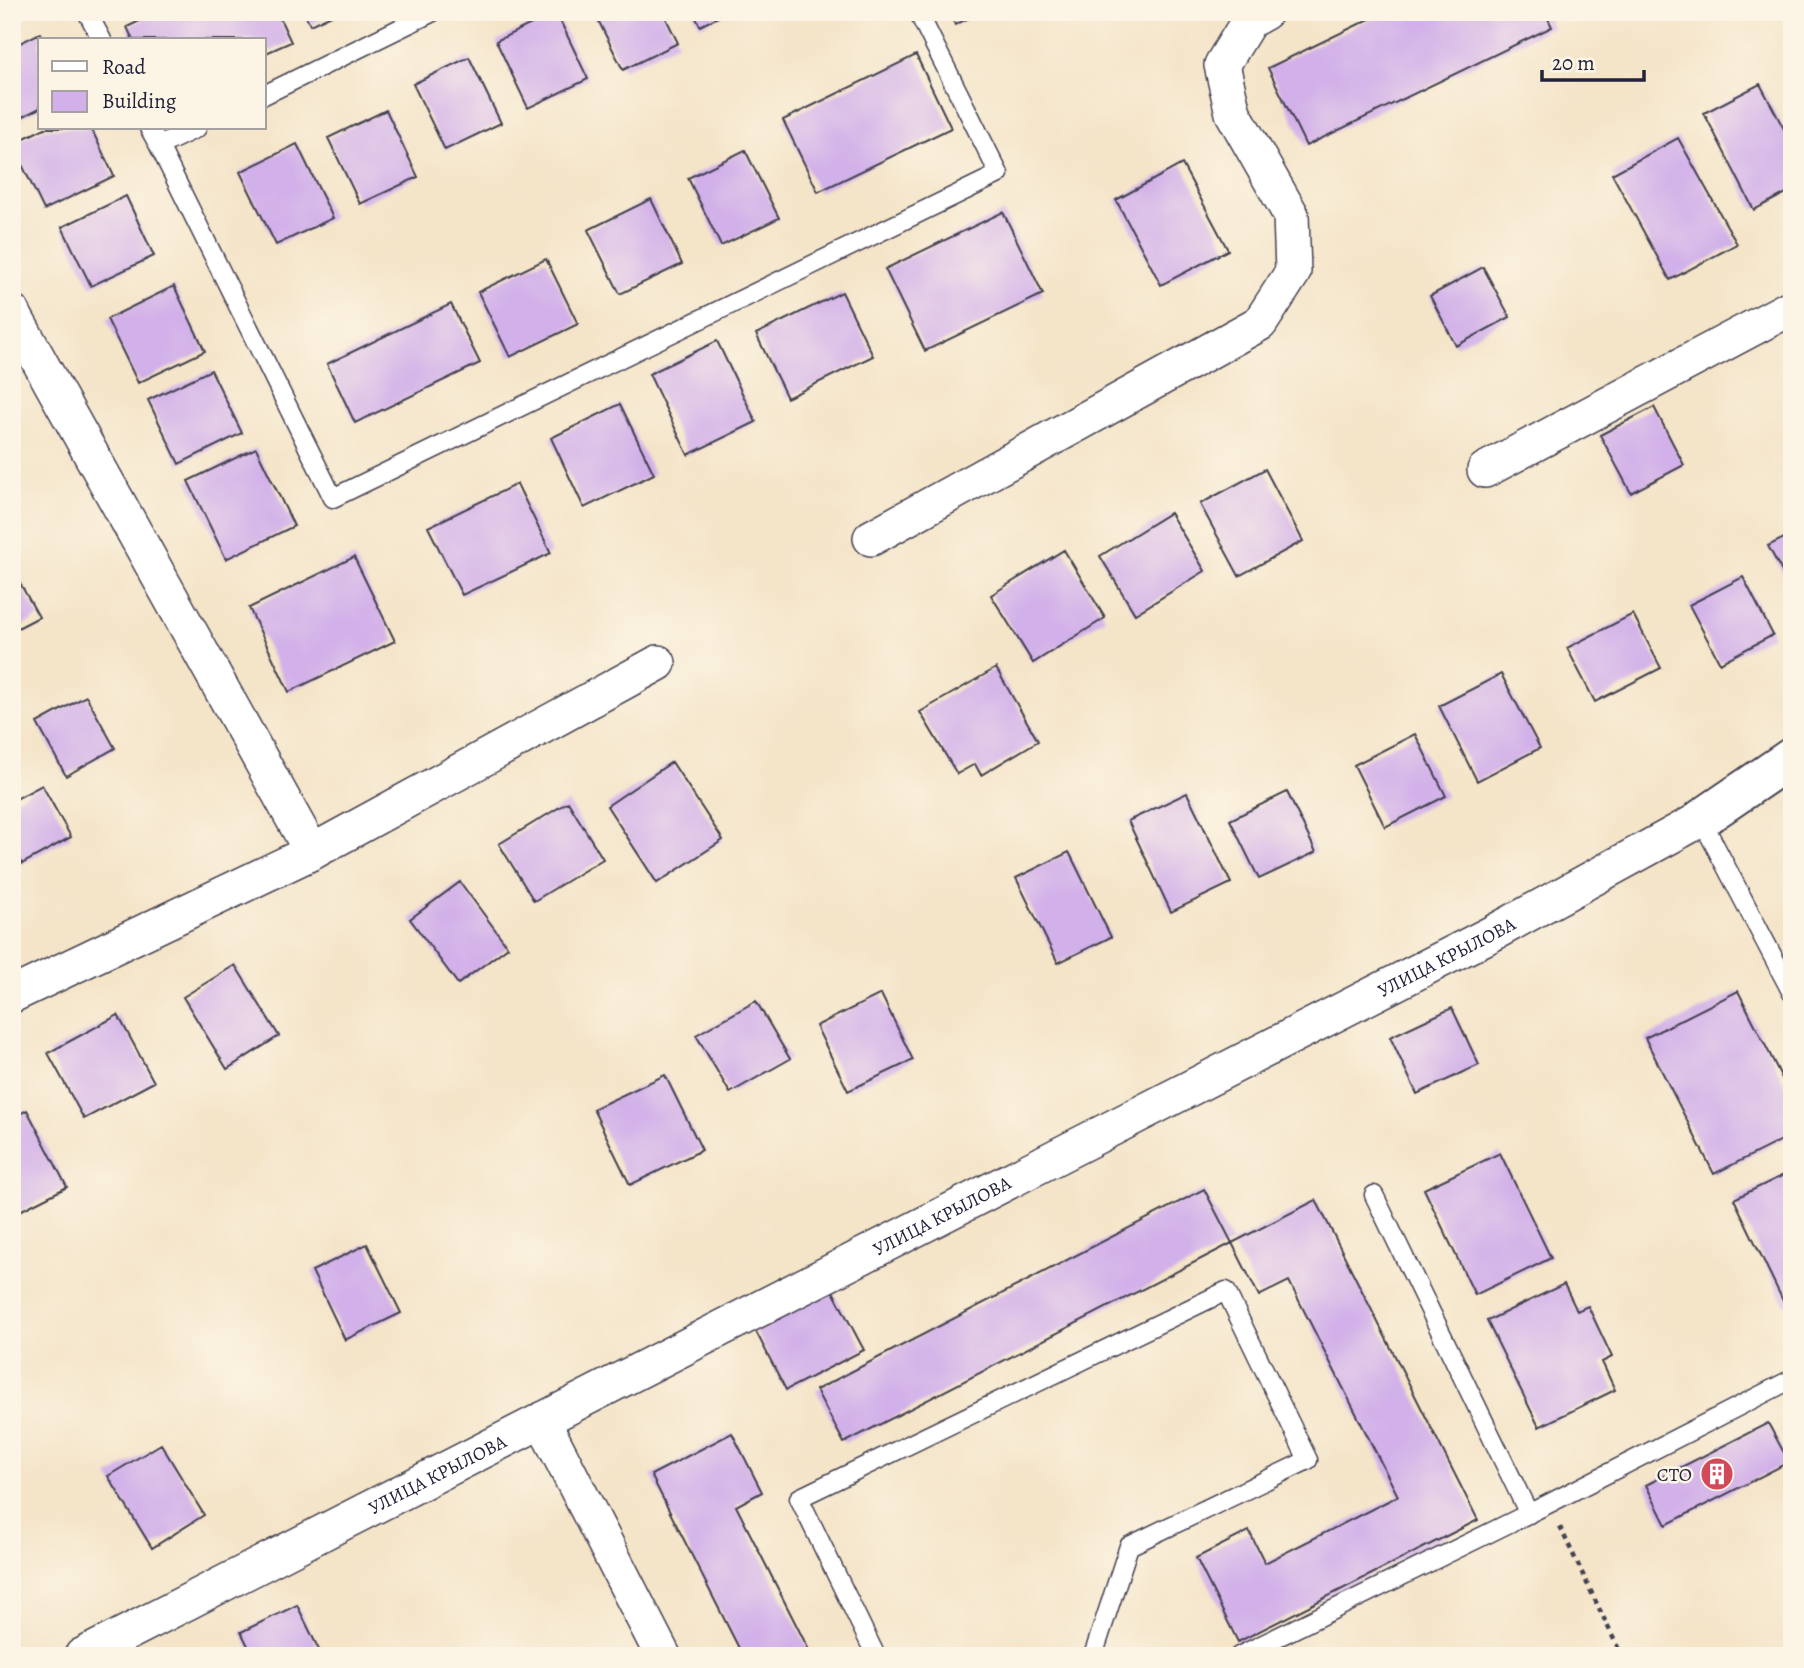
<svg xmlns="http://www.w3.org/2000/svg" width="1804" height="1668" font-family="Alegreya,serif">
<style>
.building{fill:#d2b0e9}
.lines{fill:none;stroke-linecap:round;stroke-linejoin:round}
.service-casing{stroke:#423f50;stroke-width:21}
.minor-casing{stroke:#423f50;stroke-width:38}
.tertiary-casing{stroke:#423f50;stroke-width:42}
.path{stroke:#423f50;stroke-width:4.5;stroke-dasharray:5 5;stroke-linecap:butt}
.service{stroke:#fff;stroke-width:18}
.minor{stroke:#fff;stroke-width:35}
.tertiary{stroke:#fff;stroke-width:38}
.labels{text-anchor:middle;stroke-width:5;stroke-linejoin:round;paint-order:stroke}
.street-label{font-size:19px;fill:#22223b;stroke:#fcf5e5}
.poi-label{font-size:19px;fill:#22223b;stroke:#fcf5e5;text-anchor:end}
</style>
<rect width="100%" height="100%" fill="#fcf5e5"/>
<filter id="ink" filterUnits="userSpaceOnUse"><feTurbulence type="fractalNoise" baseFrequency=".0143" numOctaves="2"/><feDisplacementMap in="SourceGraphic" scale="14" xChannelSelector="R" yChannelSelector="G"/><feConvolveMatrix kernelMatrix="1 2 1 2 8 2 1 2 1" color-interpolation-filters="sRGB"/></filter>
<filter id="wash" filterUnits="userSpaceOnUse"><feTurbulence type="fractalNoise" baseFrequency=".00686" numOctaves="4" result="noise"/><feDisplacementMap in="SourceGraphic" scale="28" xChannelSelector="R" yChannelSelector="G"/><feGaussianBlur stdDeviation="1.57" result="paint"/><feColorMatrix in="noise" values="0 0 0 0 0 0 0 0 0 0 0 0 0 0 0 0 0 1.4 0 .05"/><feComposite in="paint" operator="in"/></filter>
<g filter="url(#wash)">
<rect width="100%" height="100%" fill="#f4e4c8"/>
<g id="blocks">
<path class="building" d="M158 12H277L291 42 264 54V40H133L127 27Z
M304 12H338L310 25Z
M556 12 588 79 528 108 496 41Z
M594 12H663L678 43 623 70Z
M693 12H728L700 26Z
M949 12H981L955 25Z
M1384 12H1545L1552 27 1306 146 1268 68Z
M40 33 44 40H40V108L12 122V47Z
M916 55 951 128 818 192 783 120Z
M469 57 501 123 445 150 413 84Z
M1760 84 1792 144V190L1754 210 1704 113Z
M386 110 418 177 360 204 328 138Z
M45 128H91L114 176 44 210 12 144Z
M1678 138 1737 244 1670 280 1612 174Z
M297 144 333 218 276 245 240 172Z
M745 150 779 218 721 246 688 178Z
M1182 164 1228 250 1161 285 1116 200Z
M126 196 154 256 91 286 62 227Z
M651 199 682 264 620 294 588 230Z
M1003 212 1043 294 925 351 885 269Z
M546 259 578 324 510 357 478 292Z
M1483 267 1510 317 1456 346 1430 296Z
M174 286 205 351 138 383 107 319Z
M842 292 873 356 787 398 756 334Z
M451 304 480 363 355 423 327 364Z
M717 341 756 422 688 455 649 374Z
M211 370 242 433 179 464 148 400Z
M620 404 654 474 584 508 551 438Z
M1654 407 1684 465 1631 493 1600 435Z
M256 448 294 526 226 559 188 481Z
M1265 469 1303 541 1239 576 1200 504Z
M517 484 551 553 462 595 428 527Z
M1170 513 1205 571 1135 614 1100 556Z
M1792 534V590L1768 546Z
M1064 550 1105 618 1033 663 991 595Z
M354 557 395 641 289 692 249 608Z
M12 569 39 617 12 631Z
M1743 577 1773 635 1720 663 1689 605Z
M1633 614 1661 668 1595 702 1567 648Z
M996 668 1038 741 981 775 975 764 957 774 920 712Z
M1501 674 1540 748 1477 781 1439 706Z
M86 696 115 748 66 776 37 723Z
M1415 734 1446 796 1385 827 1354 765Z
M672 762 723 840 657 883 607 806Z
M42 785 71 837 22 864 12 847V801Z
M1287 792 1316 852 1259 879 1230 820Z
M1187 793 1231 883 1171 912 1128 821Z
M568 802 603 859 534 901 499 844Z
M1069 852 1111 937 1058 963 1016 878Z
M460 882 508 947 458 984 410 919Z
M235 965 279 1036 227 1069 183 997Z
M1738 991 1792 1098V1135L1714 1174 1645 1038Z
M881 994 913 1060 848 1091 816 1026Z
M756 1001 790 1059 730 1093 696 1035Z
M1452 1008 1479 1065 1417 1094 1390 1037Z
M118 1015 154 1082 84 1119 48 1053Z
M665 1075 702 1150 630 1185 593 1109Z
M27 1110 67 1187 12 1215V1118Z
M1500 1153 1551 1258 1475 1295 1424 1189Z
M1792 1171V1302L1785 1305 1734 1199Z
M1204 1189 1232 1243 844 1443 816 1390Z
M1316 1200 1478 1520 1238 1642 1196 1558 1249 1531 1265 1563 1398 1496 1289 1281 1259 1296 1232 1243Z
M367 1244 401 1313 345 1340 312 1271Z
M828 1282 864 1350 786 1390 751 1322Z
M1564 1284 1577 1311 1588 1306 1612 1357 1602 1362 1615 1390 1539 1427 1487 1321Z
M1768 1423 1789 1462 1666 1525 1646 1485Z
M732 1433 762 1492 736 1506 812 1656H743L651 1475Z
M161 1444 204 1515 152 1548 108 1476Z
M297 1605 322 1656H253L241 1632Z"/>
</g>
</g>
<g filter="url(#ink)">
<use href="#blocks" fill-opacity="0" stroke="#423f50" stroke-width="2"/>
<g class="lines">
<defs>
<path id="service" d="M87 12 102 40
M264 95 433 12
M149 128 159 146 197 128
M159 146 333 498 999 174 918 12
M1701 819 1792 993
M1374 1195 1529 1514
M876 1656 799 1498 1226 1291 1308 1460 1129 1546 1093 1656
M1239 1656 1548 1504 1792 1379"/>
<g id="minor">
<path d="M12 312 312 852"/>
<path d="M1485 470 1792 307"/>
<path d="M871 538 1260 323 1293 272 1291 215 1233 113 1222 65 1249 21 1265 12"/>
<path d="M12 995 312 852 658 663"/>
<path d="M542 1420 663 1656"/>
<path id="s1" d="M82 1656 1493 933 1701 819"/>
</g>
<path id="tertiary" d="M1701 819 1792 757"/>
</defs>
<use href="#service" class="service-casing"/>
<use href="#minor" class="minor-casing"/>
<use href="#tertiary" class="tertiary-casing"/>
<path class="path" d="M1560 1527 1622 1656"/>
<use href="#service" class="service"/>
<use href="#minor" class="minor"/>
<use href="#tertiary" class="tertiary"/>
</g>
</g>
<defs>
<symbol id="building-disc" viewBox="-11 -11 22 22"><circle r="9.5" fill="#d1495b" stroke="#fcf5e5"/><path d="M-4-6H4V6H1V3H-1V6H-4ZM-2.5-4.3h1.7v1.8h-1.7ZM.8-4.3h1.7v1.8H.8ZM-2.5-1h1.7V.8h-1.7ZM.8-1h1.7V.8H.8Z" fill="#fff"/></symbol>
</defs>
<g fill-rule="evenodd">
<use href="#building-disc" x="1698" y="1455" width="38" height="38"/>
</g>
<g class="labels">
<g class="street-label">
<text dy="7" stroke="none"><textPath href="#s1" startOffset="1533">УЛИЦА КРЫЛОВА</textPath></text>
<text dy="7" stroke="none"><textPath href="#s1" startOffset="966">УЛИЦА КРЫЛОВА</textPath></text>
<text dy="7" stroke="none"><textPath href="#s1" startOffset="399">УЛИЦА КРЫЛОВА</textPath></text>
</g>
<g class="poi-label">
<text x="1692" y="1481">СТО</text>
</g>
</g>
<rect width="1804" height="1668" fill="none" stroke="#fcf5e5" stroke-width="42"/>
<rect x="38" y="38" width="228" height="91" fill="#fcf5e5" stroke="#a5a1a1" stroke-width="2"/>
<rect x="52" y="61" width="35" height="10" fill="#ffffff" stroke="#a5a1a1" stroke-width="2"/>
<text x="102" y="74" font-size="21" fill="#22223b">Road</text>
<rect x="52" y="91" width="35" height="21" fill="#d2b0e9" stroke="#a5a1a1" stroke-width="2"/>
<text x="102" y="108" font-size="21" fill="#22223b">Building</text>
<path d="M1542 70v10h102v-10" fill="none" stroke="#22223b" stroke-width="3.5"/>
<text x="1552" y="70" font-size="21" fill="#22223b" stroke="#fcf5e5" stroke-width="5" paint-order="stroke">20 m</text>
</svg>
